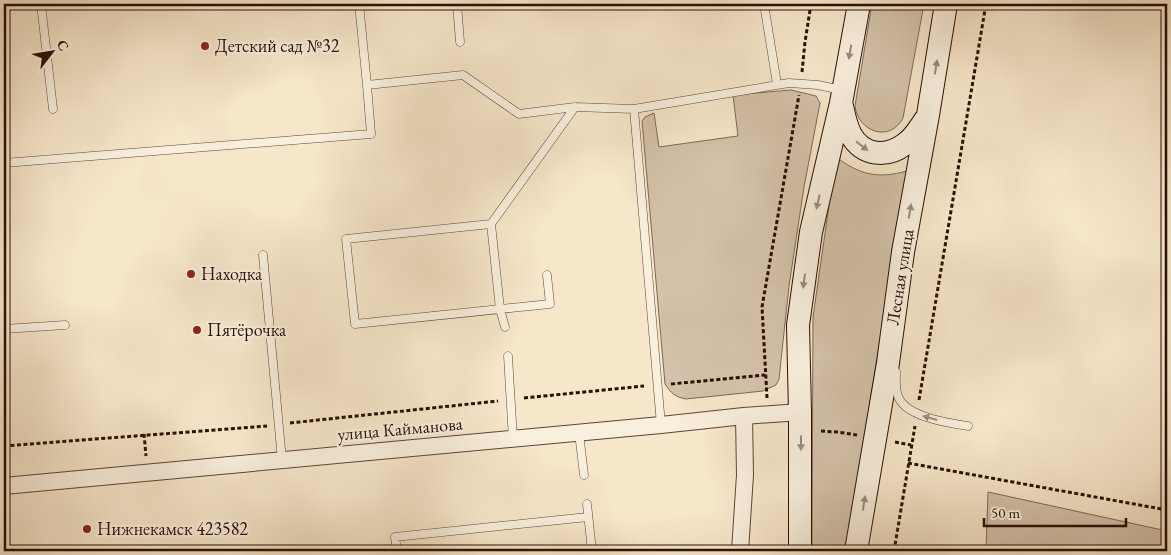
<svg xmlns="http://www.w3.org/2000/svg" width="1171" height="555" font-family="'EB Garamond',serif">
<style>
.green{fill:#d3c1a9;stroke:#7e6857}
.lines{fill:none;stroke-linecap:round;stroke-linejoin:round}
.service-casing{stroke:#5c4536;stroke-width:9}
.minor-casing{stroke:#5c4536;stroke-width:18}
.secondary-casing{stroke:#290f05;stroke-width:24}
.path{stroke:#290f05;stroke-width:3;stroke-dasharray:4 2.5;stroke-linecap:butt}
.service{stroke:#f9efdd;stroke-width:8}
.minor{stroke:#f9efdd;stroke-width:16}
.secondary{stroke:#f9efdd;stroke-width:22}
.oneway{fill:#9b8a7c}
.poi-dot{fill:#8f2418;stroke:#f9efdd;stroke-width:2}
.labels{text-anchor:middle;stroke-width:4.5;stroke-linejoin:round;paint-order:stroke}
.poi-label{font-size:18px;fill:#290f05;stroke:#f9efdd;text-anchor:start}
.street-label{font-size:18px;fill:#290f05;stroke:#f9efdd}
</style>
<rect width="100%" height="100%" fill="#f6e6ca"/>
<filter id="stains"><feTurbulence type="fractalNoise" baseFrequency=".004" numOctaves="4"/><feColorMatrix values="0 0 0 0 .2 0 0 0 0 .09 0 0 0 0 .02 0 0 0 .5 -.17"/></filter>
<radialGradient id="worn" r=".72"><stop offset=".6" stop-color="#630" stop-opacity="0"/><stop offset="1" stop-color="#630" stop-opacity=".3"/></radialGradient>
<path class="green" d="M872 4H924L903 118C890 143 858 132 855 106Z
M791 90 816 96 820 103 804 187 789 286 779 379 776 385 763 391 686 399C675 397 671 393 665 384L642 121 645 117 654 113 659 147 738 136 733 95Z
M836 157C860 175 878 179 907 171L846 551H812L813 317Z
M988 492 1167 531V551H986Z
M744 546H768L775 551H744Z"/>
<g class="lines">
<defs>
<path id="service" d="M41 4 53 109
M359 4 367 85 463 75 519 114 575 107 634 109 789 83 818 85 841 90
M457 4 460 42
M764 4 777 84
M634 109 661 425
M4 163 371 134 367 85
M491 224 346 239 355 324 550 304 547 275
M263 255 282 460
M505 327 500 309 491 224 575 107
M4 329 65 325
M508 356 513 439
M896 372C896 379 895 389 898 396 905 417 949 423 968 426
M579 433 584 475
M587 504 592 551
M397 551 395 537 588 517"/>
<path id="minor" d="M4 486 661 425 744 416 800 412
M740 551 745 475 744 416"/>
<path id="secondary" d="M842 106C844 116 846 126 851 135 863 156 887 158 905 144 914 138 919 129 925 120
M800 551V412L798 325 811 232 841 103 859 4
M856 551 888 363 903 252 928 115 946 4"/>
</defs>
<use href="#service" class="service-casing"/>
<use href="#minor" class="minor-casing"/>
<use href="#secondary" class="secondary-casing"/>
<path class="path" d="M802 72 805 42 811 4
M671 384 765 375
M524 398 644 386
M767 398 762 307 799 95
M919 400 986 4
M290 423 498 401
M821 431 837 432 857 435
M144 434 146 456
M895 442 911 445
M4 446 267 426
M908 463 1167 510
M894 551 915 426"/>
<use href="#service" class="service"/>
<use href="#minor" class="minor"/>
<use href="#secondary" class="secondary"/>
</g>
<defs><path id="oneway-solid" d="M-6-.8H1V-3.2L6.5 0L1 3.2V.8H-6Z" transform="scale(1.25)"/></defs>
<g class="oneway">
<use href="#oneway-solid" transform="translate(850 52) rotate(100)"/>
<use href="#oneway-solid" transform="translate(936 67) rotate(-81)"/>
<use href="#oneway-solid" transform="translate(862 146) rotate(38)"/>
<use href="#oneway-solid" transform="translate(818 202) rotate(103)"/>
<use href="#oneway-solid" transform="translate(910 211) rotate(-80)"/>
<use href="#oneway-solid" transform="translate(804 281) rotate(98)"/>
<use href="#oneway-solid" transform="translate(930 418) rotate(-164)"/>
<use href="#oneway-solid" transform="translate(801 443) rotate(90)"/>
<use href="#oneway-solid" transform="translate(864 503) rotate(-81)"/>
</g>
<g class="poi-dot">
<circle cx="205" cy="46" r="5"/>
<circle cx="191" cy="274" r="5"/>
<circle cx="197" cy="330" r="5"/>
<circle cx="87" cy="529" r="5"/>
</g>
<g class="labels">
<g class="poi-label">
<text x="215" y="52">Детский сад №32</text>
<text x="201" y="280">Находка</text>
<text x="207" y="336">Пятёрочка</text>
<text x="97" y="535">Нижнекамск 423582</text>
</g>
<g class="street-label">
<text transform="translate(900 277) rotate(-81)" y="6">Лесная улица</text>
<text transform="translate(400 429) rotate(-5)" y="6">улица Кайманова</text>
</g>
</g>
<rect width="1171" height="555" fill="none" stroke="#f6e6ca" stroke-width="20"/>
<rect x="5" y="5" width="1161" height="545" fill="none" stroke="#290f05" stroke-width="2.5"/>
<rect x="10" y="10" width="1151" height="535" fill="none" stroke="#290f05"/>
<g transform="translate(52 52) rotate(59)" stroke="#f9efdd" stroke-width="4" paint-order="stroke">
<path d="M0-4L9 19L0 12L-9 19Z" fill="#290f05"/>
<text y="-8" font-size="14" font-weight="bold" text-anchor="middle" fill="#290f05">С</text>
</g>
<path d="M984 518v8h142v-8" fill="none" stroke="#290f05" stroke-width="2.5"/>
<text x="991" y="518" font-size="15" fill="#290f05" stroke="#f9efdd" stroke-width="4" paint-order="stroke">50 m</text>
<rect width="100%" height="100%" filter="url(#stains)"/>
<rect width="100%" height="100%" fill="url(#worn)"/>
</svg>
